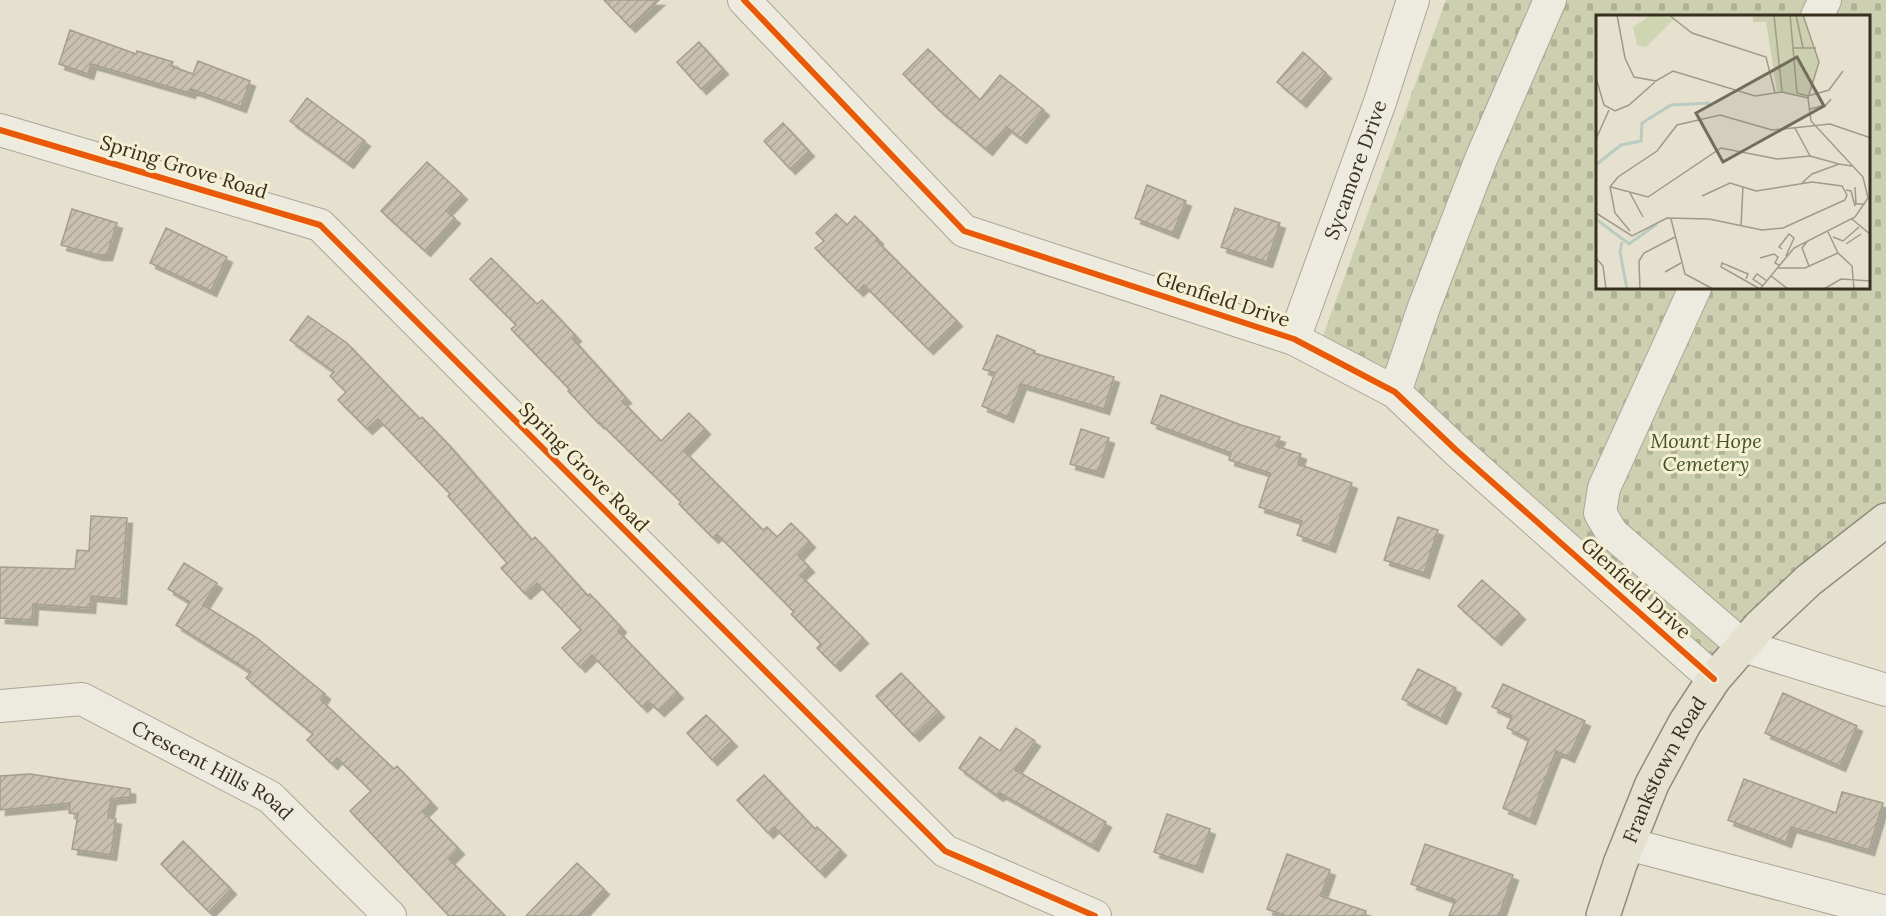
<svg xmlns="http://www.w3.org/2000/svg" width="1886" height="916" font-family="Lora,serif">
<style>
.cemetery{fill:url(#cemetery-stones);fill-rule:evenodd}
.building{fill:url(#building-hatch);stroke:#a59d8d;stroke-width:1.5;filter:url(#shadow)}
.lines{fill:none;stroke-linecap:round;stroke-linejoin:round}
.minor-casing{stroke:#aaa597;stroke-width:34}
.major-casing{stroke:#908b7e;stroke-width:36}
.minor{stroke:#edeae0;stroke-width:32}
.major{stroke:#e4e1d1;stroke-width:33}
.cycleway-casing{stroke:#f5f0d4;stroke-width:10}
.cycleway{stroke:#e8590c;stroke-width:6}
.labels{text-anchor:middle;stroke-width:6;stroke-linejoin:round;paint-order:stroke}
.street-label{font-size:20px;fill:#392f1f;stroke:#f5f0d4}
.park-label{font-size:20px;font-style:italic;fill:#435526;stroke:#f5f0d4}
.inset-river{fill:none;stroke:#bacbc2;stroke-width:3}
.inset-road{fill:none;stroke:#a09a88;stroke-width:1.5}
.view{fill:#756d5c;fill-opacity:0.15;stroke:#756d5c;stroke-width:3}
.inset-edge{fill:none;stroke:#392f1f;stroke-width:3}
</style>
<defs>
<pattern id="cemetery-stones" width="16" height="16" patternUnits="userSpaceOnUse" patternTransform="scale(1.5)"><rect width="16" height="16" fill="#cccfb0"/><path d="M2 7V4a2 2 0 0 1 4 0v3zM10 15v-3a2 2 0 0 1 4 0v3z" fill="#b0b297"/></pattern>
<pattern id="building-hatch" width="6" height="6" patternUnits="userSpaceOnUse" patternTransform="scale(1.5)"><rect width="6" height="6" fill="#c9c0af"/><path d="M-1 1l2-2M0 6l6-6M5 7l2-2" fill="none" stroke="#ada596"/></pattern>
<filter id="shadow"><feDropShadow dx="5.5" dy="5.5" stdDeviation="0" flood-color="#0004"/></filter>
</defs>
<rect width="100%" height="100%" fill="#e5e1ce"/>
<path class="cemetery" d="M1446 0H1886V520L1714 679 1456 450 1317 352ZM1598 16H1870V288H1598Z"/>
<path class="building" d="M604 0H659L630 27Z
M70 30 136 54 137 51 173 62 171 66 193 74 198 61 250 81 241 107 191 89 190 93 91 64 88 74 59 64Z
M699 42 723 69 701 89 677 62Z
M928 49 980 100 1000 75 1044 110 1021 138 1006 127 987 150 940 111 903 74Z
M1303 52 1326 73 1301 102 1277 82Z
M307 98 365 141 348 163 290 121Z
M783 123 809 151 790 169 764 141Z
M427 162 462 194 446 211 455 218 425 251 381 211Z
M1147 185 1186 201 1173 233 1135 218Z
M1235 208 1280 223 1267 262 1221 247Z
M72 209 117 223 107 255H98L61 245Z
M836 214 847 225 855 216 878 239 877 241 957 321 928 349 864 285 858 291 815 248 824 241 816 233Z
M166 228 227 257 211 291 150 263Z
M491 258 537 304 542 300 576 336 573 339 626 398 622 401 661 441 689 413 705 429 684 451 763 530 767 527 777 537 791 523 810 542 798 555 809 567 800 575 863 638 835 666 817 648 821 644 791 614 794 612 717 534 713 538 679 504 681 502 599 422 598 423 568 391 570 390 511 329 516 325 470 279Z
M308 316 347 343 420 419 422 417 449 445 532 540 535 537 588 596 590 594 621 627 618 631 678 693 659 711 648 701 642 707 592 655 580 667 562 648 581 630 537 583 525 594 501 568 507 563 448 496 450 494 378 419 367 429 338 400 346 392 330 376 334 372 290 340Z
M997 335 1035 351 1034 353 1114 377 1104 409 1021 384 1008 417 982 406 995 373 983 369Z
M1161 395 1241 425 1280 437 1276 446 1301 454 1298 464 1352 483 1330 547 1297 535 1302 521 1259 507 1270 473 1229 460 1231 453 1151 423Z
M1081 429 1109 438 1098 472 1070 464Z
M91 516 127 518 121 599 91 596 90 608 33 604 32 620 0 618V567L75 569 77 550 89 551Z
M1398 517 1438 530 1424 573 1384 560Z
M184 563 217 583 203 605 257 638 325 694 321 700 394 769 397 766 432 803 423 812 459 849 449 859 505 916H449L350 811 371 791 337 758 332 764 307 740 313 734 246 678 251 672 176 625 190 602 168 589Z
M1482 580 1520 614 1496 640 1458 606Z
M1418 669 1456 688 1441 719 1402 699Z
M901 673 939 712 914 736 876 696Z
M1503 684 1585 721 1569 757 1556 751 1530 819 1503 808 1529 739 1507 728 1512 716 1492 707Z
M1783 693 1857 726 1840 766 1765 733Z
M706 715 732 741 712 760 687 733Z
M1016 728 1035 741 1015 770 1106 822 1093 846 1000 793 998 796 959 768 980 737 1000 751Z
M30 774 130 789V797L111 799 108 817 116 819 111 855 72 849 78 814 69 813 70 803 0 810V776Z
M764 775 815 829 817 827 841 850 820 872 774 827 768 833 737 800Z
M1744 779 1836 813 1842 792 1883 803 1869 850 1791 827 1786 842 1728 820Z
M1167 814 1210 829 1197 867 1154 852Z
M183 841 231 889 209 912 161 864Z
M1425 844 1513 875 1499 916H1449L1455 900 1411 884Z
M1287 854 1330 870 1321 896 1366 911 1365 916H1286L1267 909Z
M577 863 604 889 579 916H526Z"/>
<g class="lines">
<defs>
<g id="minor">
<path d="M744 0 964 231 1294 339 1395 392 1456 450 1714 679"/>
<path d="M1817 16 1825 0"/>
<path d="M0 130 320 225 945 851 1095 916"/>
<path d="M1695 288 1604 488 1600 513 1612 533 1743 646 1886 690"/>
<path id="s1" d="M1294 339 1380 102 1413 0"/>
<path d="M1395 392 1424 307 1481 159 1550 0"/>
<path id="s2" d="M0 706 82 699 270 797 390 916"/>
<path d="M1628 844 1886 912"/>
</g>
<g id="major">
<path id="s3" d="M1603 916 1620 864 1652 784 1685 723 1714 679 1760 626 1809 580 1886 520"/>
</g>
</defs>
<use href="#minor" class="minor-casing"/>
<use href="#major" class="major-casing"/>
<use href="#minor" class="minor"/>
<use href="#major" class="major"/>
<defs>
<path id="cycleway" d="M744 0 964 231 1294 339 1395 392 1456 450 1714 679
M0 130 320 225 945 851 1095 916"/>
</defs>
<use href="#cycleway" class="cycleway-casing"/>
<use href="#cycleway" class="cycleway"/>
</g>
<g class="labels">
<g class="street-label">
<text transform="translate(184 167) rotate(17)" y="7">Spring Grove Road</text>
<text dy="7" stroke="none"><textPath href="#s1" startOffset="180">Sycamore Drive</textPath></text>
<text transform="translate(1223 299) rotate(18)" y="7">Glenfield Drive</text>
<text transform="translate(584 467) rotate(45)" y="7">Spring Grove Road</text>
<text transform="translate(1636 588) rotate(42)" y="7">Glenfield Drive</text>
<text dy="7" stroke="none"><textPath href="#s3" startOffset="159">Frankstown Road</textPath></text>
<text dy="7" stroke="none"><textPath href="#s2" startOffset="231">Crescent Hills Road</textPath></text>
</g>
<g class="park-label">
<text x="1706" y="448">Mount Hope<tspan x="1706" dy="23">Cemetery</tspan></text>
</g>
</g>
<g transform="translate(1596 15)">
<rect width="274" height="274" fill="#e5e1ce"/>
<path d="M157 0H207L223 47 212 83 181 77 170 7H157Z" fill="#cccfb0"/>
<path d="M55 0 78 4 50 32 41 30 37 12Z" fill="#d0d5b1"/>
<path class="inset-river" d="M0 150 25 130 45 126 46 108 75 90 114 88M0 204 33 229 61 209M26 227 24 237 31 274"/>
<path class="inset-road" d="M21 0 29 43 38 62 60 66 77 56 159 81 186 77 212 83M73 0 96 18 170 42 179 78M178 0 186 77M194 0 197 33M200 0 207 33H220M207 33H197L201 78 212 81 233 75 247 56M0 63 8 90 19 96 33 90 59 67M214 94 230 90 235 84M199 113 214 141M0 124 13 95M206 168 216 159 243 149 256 151M15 172 52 182 125 133 181 144 214 141 243 149M259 172 260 189H269M250 175 255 176 259 191M34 178 47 202M0 198 36 221 71 203 113 204 166 215 187 213 249 185 251 180 246 171 216 167 160 176 134 168 106 181M75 204 89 259 117 274M256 204 275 220M145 211 147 171M34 216 19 198 14 172 22 162 61 136 81 110 124 100 176 115 234 109 275 123M232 217 242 238 256 251 258 274M237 222 247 226 263 212M211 227 206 233 213 251M250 229 265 219M186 234 183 232 193 219 198 223 190 241M0 243 7 251 10 274M164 243 178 239 182 242 179 248 183 250M182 253H209L242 238M69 257 85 248M175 261 192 274M150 264 152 259 126 248 125 252 164 274M167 271 157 264 161 259 171 266M44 274 43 246 48 238 79 222M164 274 198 233 259 202 272 183 267 162 215 106 212 83 223 47 207 0M228 274 245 264 275 266"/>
<path class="view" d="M201 42 228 91 127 147 100 98Z"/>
<rect width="274" height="274" class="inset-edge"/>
</g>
</svg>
